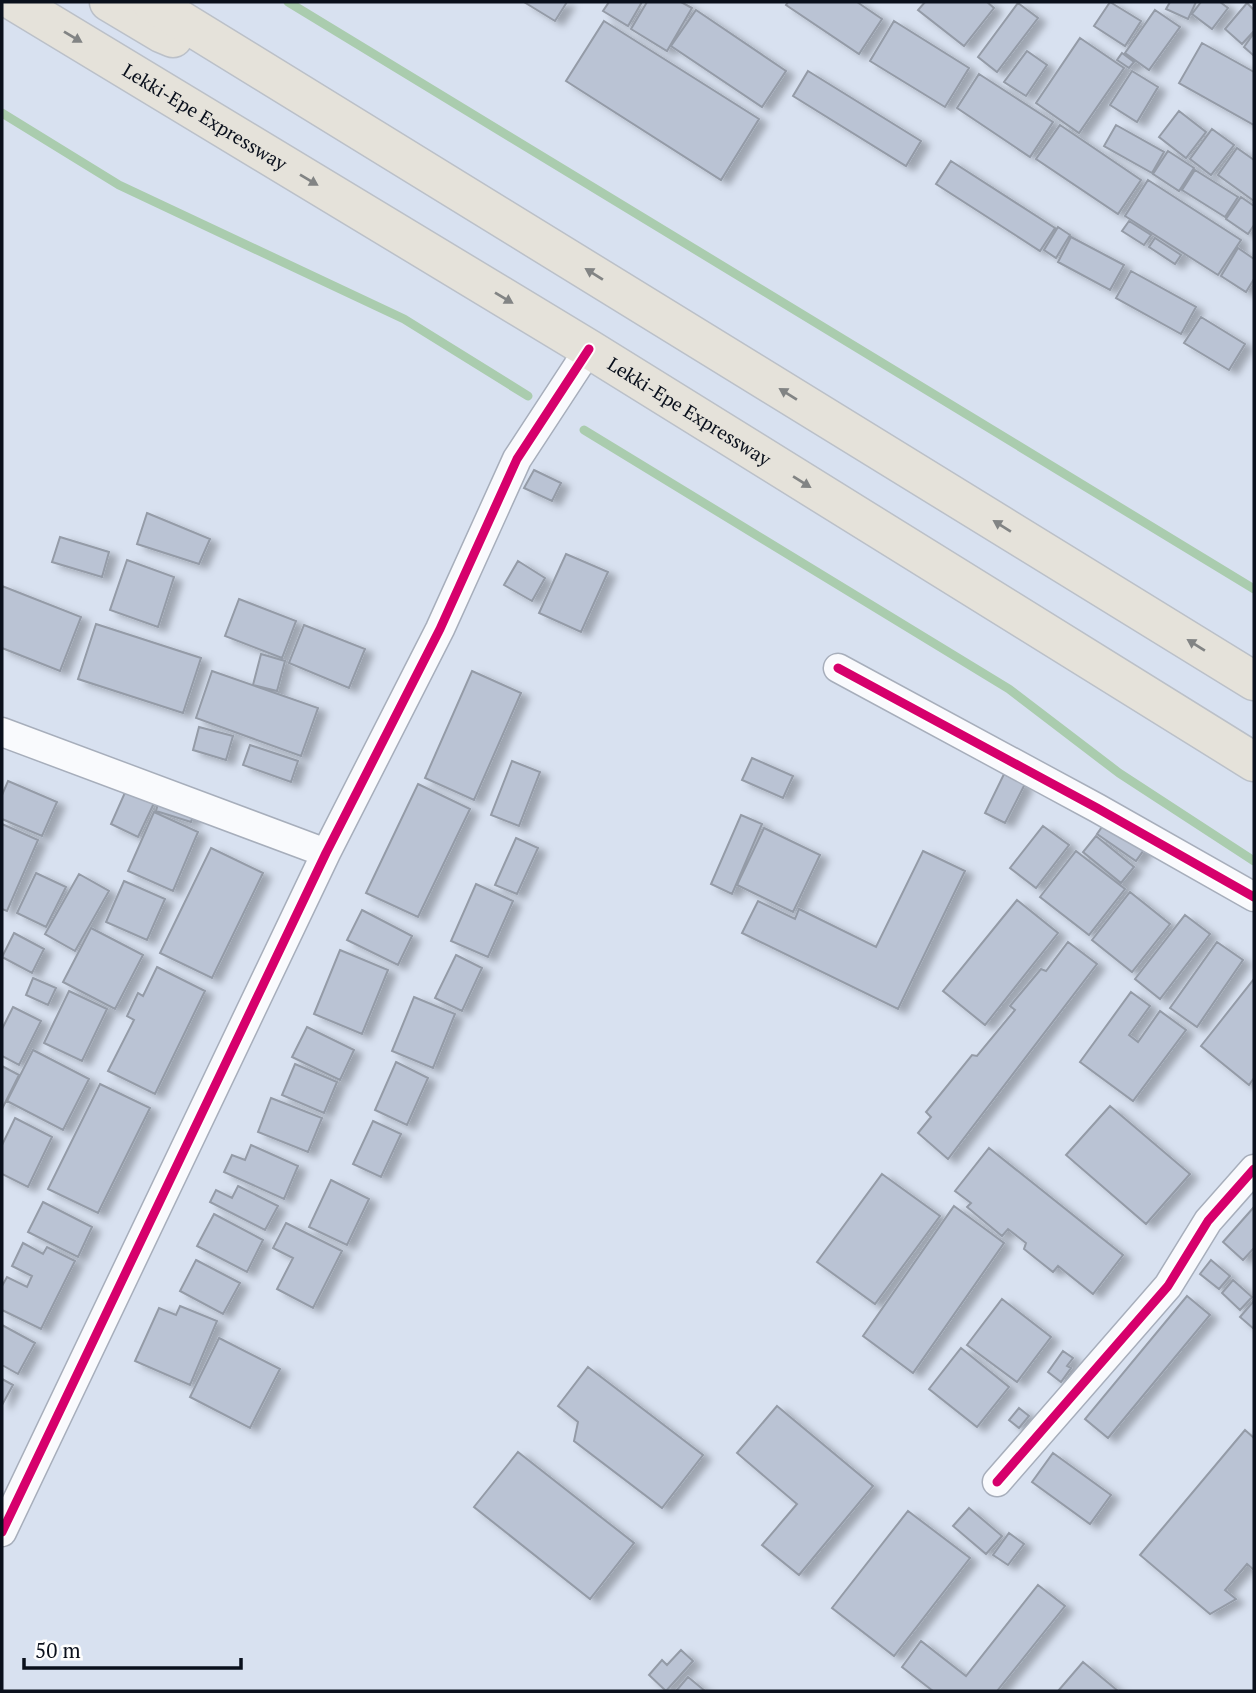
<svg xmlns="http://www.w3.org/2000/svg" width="1256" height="1693" font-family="'PT Serif',serif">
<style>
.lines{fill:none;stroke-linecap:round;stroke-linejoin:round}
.stream{stroke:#aaccae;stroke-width:9}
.building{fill:#bac3d4;stroke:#949ba7;stroke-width:2;filter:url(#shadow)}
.minor-casing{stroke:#a7aebb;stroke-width:31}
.trunk-casing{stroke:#bbc0c8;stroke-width:41}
.minor{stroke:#f9fafd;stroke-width:28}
.trunk{stroke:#e5e2da;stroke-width:38}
.cycleway-casing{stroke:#fefefe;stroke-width:13}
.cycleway{stroke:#d6006c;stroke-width:9}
.oneway{fill:#828484}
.labels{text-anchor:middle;stroke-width:7;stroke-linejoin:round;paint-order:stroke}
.street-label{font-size:19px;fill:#0a101c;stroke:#fefefe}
</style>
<defs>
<filter id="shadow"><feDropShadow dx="8" dy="4.5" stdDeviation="3.5" flood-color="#0004"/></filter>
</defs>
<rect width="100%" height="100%" fill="#d8e1f0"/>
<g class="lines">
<path class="stream" d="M288 2 1254 589
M2 113 119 185 404 319 528 396
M584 430 1009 689 1119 773 1254 861"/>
</g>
<path class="building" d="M524 2H567L555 21Z
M609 2H642L628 26 603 11Z
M647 2H681L692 8 667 51 631 29Z
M788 2H857L882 19 859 54 786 5Z
M925 2H987L994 8 964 46 918 10Z
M1110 2 1141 21 1125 46 1094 26Z
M1170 2H1196L1188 19 1166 9Z
M1201 2H1220L1228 8 1212 29 1192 14Z
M1018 3 1038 18 997 72 978 57Z
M1247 3 1254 10V31L1242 44 1225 29Z
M696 10 786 71 762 107 671 46Z
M1155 10 1180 27 1149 70 1125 53Z
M604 21 759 119 721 180 566 81Z
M894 21 969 68 945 107 870 61Z
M1254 33V54L1253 55 1244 47Z
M1080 38 1124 68 1079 133 1036 103Z
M1202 43 1254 72V125L1179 83Z
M1027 51 1047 65 1026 96 1004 82Z
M1122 53 1134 62 1129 68 1117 60Z
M808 71 921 141 906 166 793 96Z
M1132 71 1158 87 1137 122 1110 105Z
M979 74 1053 122 1030 157 957 108Z
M1179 111 1206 132 1186 158 1159 137Z
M1060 125 1141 180 1118 214 1036 159Z
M1116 125 1164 152 1152 173 1104 146Z
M1212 129 1234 145 1211 175 1190 159Z
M1237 148 1254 160V201L1218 175Z
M1168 151 1194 168 1179 191 1153 174Z
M951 161 1055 228 1040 251 936 184Z
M1195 170 1238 197 1225 217 1182 190Z
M1148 180 1241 240 1218 275 1125 216Z
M1241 197 1254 206V225L1248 234 1226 219Z
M1129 221 1151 235 1144 245 1122 231Z
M1058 227 1070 235 1056 258 1044 250Z
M1071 237 1124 265 1110 290 1058 262Z
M1155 238 1181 255 1175 264 1149 247Z
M1238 248 1254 259V279L1246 292 1221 276Z
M1131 271 1196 307 1181 334 1116 298Z
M1201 317 1245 344 1229 370 1184 343Z
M534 470 561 483 552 501 524 488Z
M147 513 210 539 199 564 137 544Z
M60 537 109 552 102 577 52 562Z
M566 554 608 572 581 632 539 613Z
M127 560 174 577 158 627 110 610Z
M518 561 545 578 532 601 504 585Z
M2 586 81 617 60 671 2 648Z
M239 599 296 621 282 658 225 636Z
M96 624 201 658 183 713 78 679Z
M304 625 365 649 349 688 289 663Z
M261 654 285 661 277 691 253 685Z
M212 671 318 708 301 756 196 718Z
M472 671 521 693 474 800 425 778Z
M199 727 233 736 226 760 193 750Z
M250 745 298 761 291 782 243 765Z
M752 758 793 776 783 798 742 780Z
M512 761 540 772 519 826 491 815Z
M1004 774 1025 784 1005 823 985 813Z
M8 781 57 802 42 836 2 819V795Z
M418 784 470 809 418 917 366 893Z
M127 788 155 801 138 837 111 824Z
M160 796 196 807 191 822 156 811Z
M154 812 198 832 173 891 128 871Z
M741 815 762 824 732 894 711 884Z
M1109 817 1148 844 1136 861 1097 834Z
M2 824 38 840 7 911 2 909Z
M1043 826 1069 845 1036 888 1010 868Z
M764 828 820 855 793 912 737 885Z
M1096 836 1134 867 1121 883 1083 852Z
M516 838 538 848 517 894 495 885Z
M211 848 263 873 212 978 160 953Z
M923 851 965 871 898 1009 742 933 758 901 795 919 799 909 876 947Z
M1076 851 1125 889 1089 935 1040 897Z
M36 873 66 887 46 927 17 913Z
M79 874 109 891 75 951 45 934Z
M124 881 165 899 147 940 106 922Z
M476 884 513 901 488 957 451 941Z
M1130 892 1170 924 1132 972 1092 940Z
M1017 900 1058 933 985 1025 943 991Z
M362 910 412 936 398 965 347 940Z
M1185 915 1210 934 1160 999 1135 979Z
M91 928 143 955 115 1009 63 982Z
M14 933 44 949 32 973 2 957Z
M1068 942 1097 964 948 1159 918 1133 931 1117 926 1112 972 1055 977 1056 1015 1010 1010 1006 1041 969 1046 971Z
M1217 942 1243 960 1197 1027 1170 1008Z
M340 950 388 970 362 1034 314 1014Z
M456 955 482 968 462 1011 435 998Z
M157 967 205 991 155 1094 108 1071 134 1020 127 1016 138 993 143 996Z
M33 978 56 988 48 1005 26 995Z
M1254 979V1078L1249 1085 1201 1046Z
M69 991 107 1009 82 1061 44 1043Z
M1131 992 1150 1006 1129 1035 1138 1042 1160 1011 1186 1030 1133 1101 1080 1062Z
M414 997 455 1014 433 1068 392 1051Z
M13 1007 41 1021 19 1065 2 1056V1029Z
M307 1027 354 1050 340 1080 292 1057Z
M33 1050 89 1079 63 1130 7 1101Z
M396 1062 428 1078 407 1125 375 1110Z
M295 1064 337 1082 324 1113 282 1095Z
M2 1066 19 1075 2 1109Z
M100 1084 150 1108 98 1213 48 1189Z
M271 1098 322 1118 308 1152 258 1132Z
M1110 1106 1190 1174 1146 1224 1066 1155Z
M15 1118 52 1137 28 1187 2 1174V1145Z
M373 1121 401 1134 381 1177 353 1164Z
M251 1145 298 1166 284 1199 224 1172 232 1155 245 1160Z
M989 1148 1123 1255 1093 1294 1058 1266 1053 1272 1024 1249 1026 1243 1008 1229 1002 1236 967 1207 971 1203 955 1191Z
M882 1174 940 1216 875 1304 817 1262Z
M331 1180 369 1199 347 1245 309 1227Z
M238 1186 278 1206 265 1230 210 1202 216 1190 232 1198Z
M43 1202 92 1227 78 1257 28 1232Z
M954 1206 1004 1243 913 1373 863 1336Z
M1254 1207V1248L1243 1260 1223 1242Z
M214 1214 263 1240 247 1272 197 1246Z
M286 1223 342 1251 313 1308 277 1289 293 1258 273 1248Z
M23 1243 43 1254 47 1247 75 1261 41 1329 2 1310V1286L7 1277 27 1287 32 1276 12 1266Z
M196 1260 240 1283 223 1314 180 1291Z
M1211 1260 1230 1276 1219 1289 1200 1274Z
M1233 1280 1252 1297 1240 1310 1222 1293Z
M1187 1296 1210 1315 1108 1438 1085 1419Z
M1002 1299 1051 1337 1017 1382 967 1345Z
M1253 1302 1254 1303V1329L1240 1317Z
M180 1306 217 1321 190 1385 135 1361 159 1308 176 1315Z
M2 1325 35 1343 18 1374 2 1365Z
M219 1338 280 1369 250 1428 190 1397Z
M961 1348 1009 1387 977 1427 929 1389Z
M1063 1351 1073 1358 1067 1366 1071 1368 1061 1382 1048 1372Z
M588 1367 703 1455 662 1508 574 1441 578 1422 558 1406Z
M2 1379 13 1385 2 1405Z
M777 1406 873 1486 799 1575 762 1545 797 1504 737 1453Z
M1019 1408 1029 1416 1019 1428 1009 1420Z
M1245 1430 1254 1438V1570L1247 1564 1225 1590 1236 1599 1210 1614 1140 1555Z
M518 1452 634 1543 590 1599 474 1507Z
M1053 1453 1111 1495 1090 1524 1032 1482Z
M969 1508 1002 1536 986 1554 953 1526Z
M908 1511 970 1558 894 1656 832 1608Z
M1009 1533 1024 1544 1008 1565 993 1555Z
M1038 1585 1065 1606 997 1691H933L902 1667 921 1641 966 1676Z
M681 1650 693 1661 666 1691 649 1675 662 1660 667 1665Z
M1083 1662 1118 1691H1058Z
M688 1677 705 1691H676Z"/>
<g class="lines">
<defs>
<path id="minor" d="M838 668 1097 808 1254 897
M2 732 326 853
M997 1482 1168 1286 1208 1221 1254 1169
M2 1532 326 853 440 629 517 459 589 349"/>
<g id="trunk">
<path id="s1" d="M15 2 589 349 1254 762"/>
<path d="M109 2 161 33 173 38"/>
<path d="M151 2 1254 681"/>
</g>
</defs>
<use href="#minor" class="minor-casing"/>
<use href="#trunk" class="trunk-casing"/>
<use href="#minor" class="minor"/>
<use href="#trunk" class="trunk"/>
<defs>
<path id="cycleway" d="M838 668 1097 808 1254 897
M997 1482 1168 1286 1208 1221 1254 1169
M2 1532 326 853 440 629 517 459 589 349"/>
</defs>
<use href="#cycleway" class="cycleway-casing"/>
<use href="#cycleway" class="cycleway"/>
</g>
<defs><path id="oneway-solid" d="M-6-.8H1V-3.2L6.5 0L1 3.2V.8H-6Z" transform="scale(1.75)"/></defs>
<g class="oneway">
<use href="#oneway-solid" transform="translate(73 37) rotate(31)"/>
<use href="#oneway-solid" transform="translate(309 180) rotate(31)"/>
<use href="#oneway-solid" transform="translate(594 274) rotate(-148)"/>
<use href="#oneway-solid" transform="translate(504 298) rotate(31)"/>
<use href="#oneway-solid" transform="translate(788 394) rotate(-148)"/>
<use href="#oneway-solid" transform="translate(802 482) rotate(32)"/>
<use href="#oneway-solid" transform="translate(1002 526) rotate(-148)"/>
<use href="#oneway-solid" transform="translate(1196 645) rotate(-148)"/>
</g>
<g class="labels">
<g class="street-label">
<text dy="7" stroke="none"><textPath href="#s1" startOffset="222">Lekki-Epe Expressway</textPath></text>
<text dy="7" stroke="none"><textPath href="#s1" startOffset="789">Lekki-Epe Expressway</textPath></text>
</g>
</g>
<rect width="1256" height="1693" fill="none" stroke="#0a101c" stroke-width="7"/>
<path d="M24 1658v10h217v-10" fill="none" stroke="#0a101c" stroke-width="3.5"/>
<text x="35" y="1658" font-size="21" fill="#0a101c" stroke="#fefefe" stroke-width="5" paint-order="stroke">50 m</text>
</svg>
